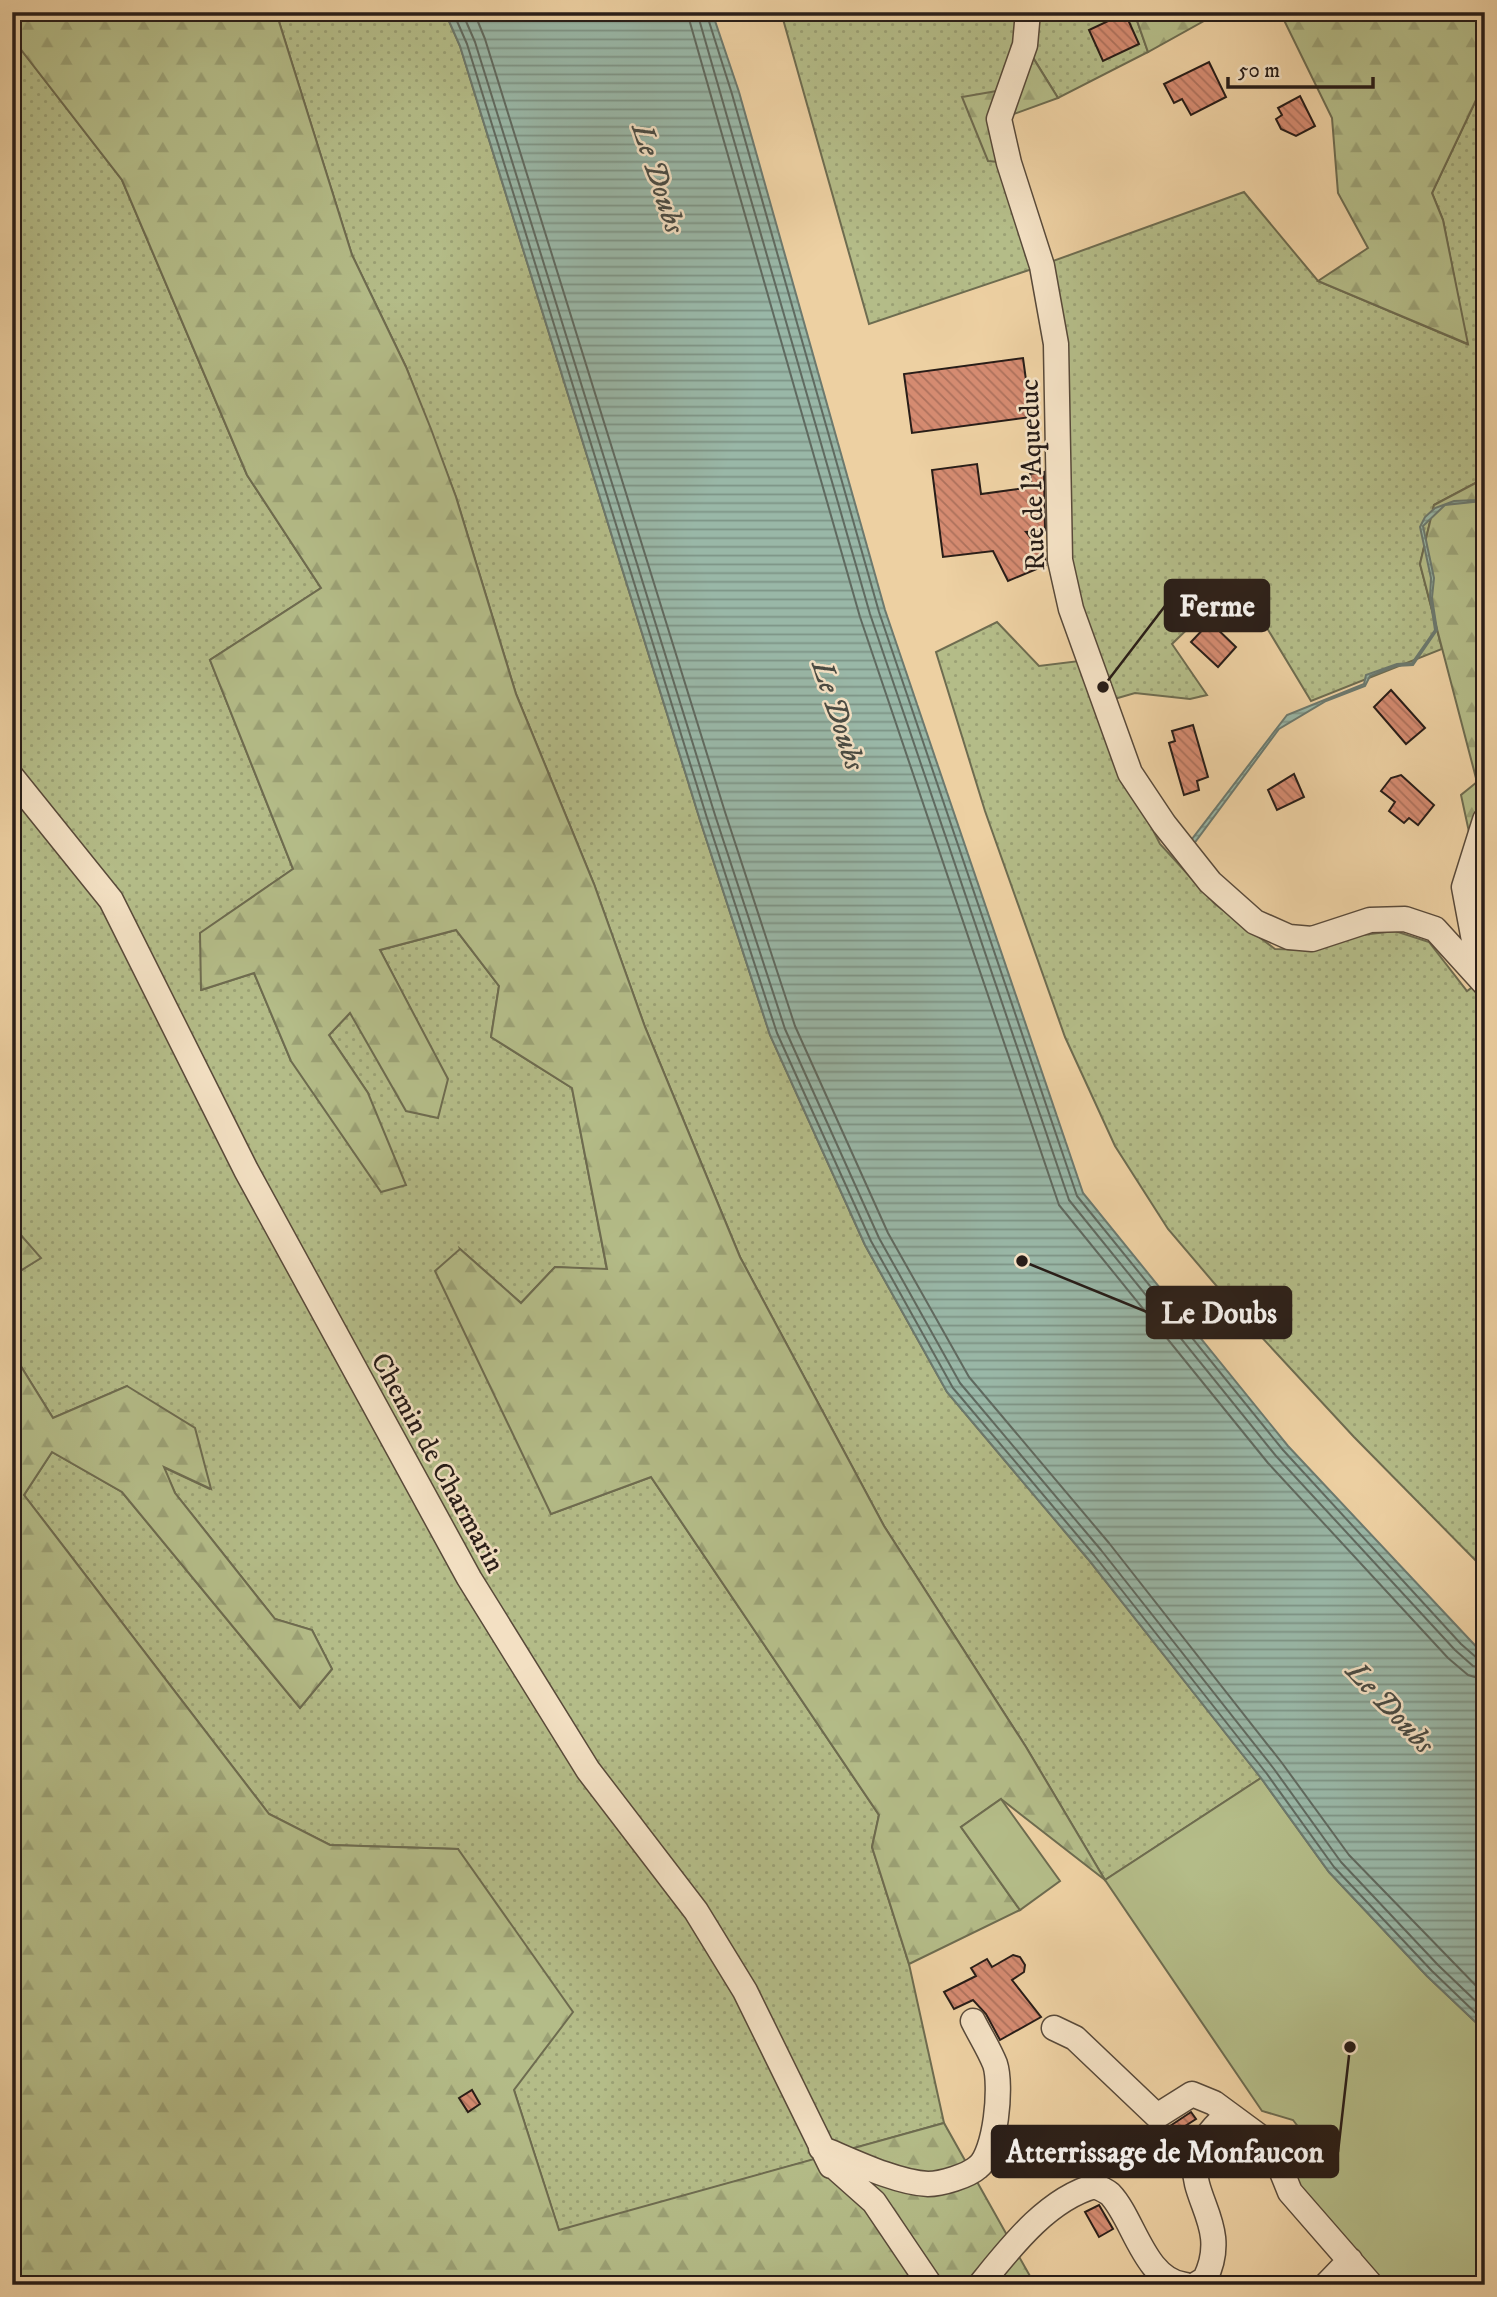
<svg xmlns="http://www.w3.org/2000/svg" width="1497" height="2297" font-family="'IM FELL DW Pica',serif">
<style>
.grass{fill:url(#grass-dots);stroke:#6e6c50;stroke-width:2}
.forest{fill:url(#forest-firs);stroke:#6e6c50;stroke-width:2}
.garden{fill:#b4bc88;stroke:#6e6c50;stroke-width:2}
.water{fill:url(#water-rules);stroke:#6c796e;stroke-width:2}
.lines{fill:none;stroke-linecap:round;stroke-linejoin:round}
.shore{stroke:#606a60;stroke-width:2}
.building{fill:url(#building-back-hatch);stroke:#281d18;stroke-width:2}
.minor-casing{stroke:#594a3a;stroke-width:27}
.minor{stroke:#f3e0c3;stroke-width:24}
.labels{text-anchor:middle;stroke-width:5;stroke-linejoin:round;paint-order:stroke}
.street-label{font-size:28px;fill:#281d18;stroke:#f3e0c3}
.water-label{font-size:30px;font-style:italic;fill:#4a4b43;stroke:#f3e0c3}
.leader{fill:none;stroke:#281d18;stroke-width:2.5}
.callout-dot{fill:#281d18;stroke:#f3e0c3;stroke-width:2.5}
.callout{fill:#281d18;stroke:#281d18;stroke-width:2.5}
.callout-label{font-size:30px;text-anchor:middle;font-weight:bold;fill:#fff}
</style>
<defs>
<pattern id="grass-dots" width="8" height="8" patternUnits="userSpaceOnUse" patternTransform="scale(1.75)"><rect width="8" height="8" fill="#b4bc88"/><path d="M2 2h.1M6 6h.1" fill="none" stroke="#9ba175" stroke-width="1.8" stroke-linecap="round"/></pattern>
<pattern id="forest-firs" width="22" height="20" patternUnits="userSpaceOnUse" patternTransform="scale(1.75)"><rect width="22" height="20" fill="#b4bc88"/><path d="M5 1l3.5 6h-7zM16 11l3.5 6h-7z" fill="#9ba175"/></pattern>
<pattern id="water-rules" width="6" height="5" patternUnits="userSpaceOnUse" patternTransform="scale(1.75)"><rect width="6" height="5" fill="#99b7a7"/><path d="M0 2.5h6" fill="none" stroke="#7d9487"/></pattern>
<pattern id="building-back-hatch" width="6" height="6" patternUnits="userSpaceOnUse" patternTransform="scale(1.75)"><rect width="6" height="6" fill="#d58b71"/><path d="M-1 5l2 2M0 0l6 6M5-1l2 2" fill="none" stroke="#ad715c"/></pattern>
</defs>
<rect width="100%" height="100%" fill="#edd0a2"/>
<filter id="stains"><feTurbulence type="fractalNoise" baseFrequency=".00286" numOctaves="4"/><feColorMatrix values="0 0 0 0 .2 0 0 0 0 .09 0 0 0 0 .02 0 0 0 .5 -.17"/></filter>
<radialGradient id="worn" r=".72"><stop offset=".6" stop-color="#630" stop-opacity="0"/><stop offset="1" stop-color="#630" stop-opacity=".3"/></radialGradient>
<path class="grass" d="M276 12H445L460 46 700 820 770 1035 865 1245 947 1392 1088 1559 1261 1778 1105 1880 1026 1747 884 1526 740 1257 645 1027 594 884 516 694 456 497 406 367 352 255Z
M781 12H1134L1148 52 1058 98 1026 46 1008 89 1009 163 1042 265 1244 192 1318 281 1467 344 1443 220 1432 193 1485 81V478L1434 505 1420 564 1442 649 1311 701 1238 580 1172 644 1207 695 1190 699 1135 693 1097 704 1125 775 1160 844 1215 904 1275 949 1311 950 1354 936 1395 931 1429 942 1467 991 1485 978V1570L1354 1437 1243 1317 1168 1229 1115 1146 1065 1037 985 811 936 652 997 622 1039 666 1088 660 1071 609 1041 266 869 324Z
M12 38 122 180 247 475 321 588 210 660 293 869 201 933 202 990 254 973 291 1061 368 1093 329 1035 350 1013 447 1079 380 950 456 930 499 986 491 1037 572 1088 607 1270 555 1267 521 1303 460 1249 551 1514 651 1477 879 1815 872 1847 909 1964 944 2123 559 2231 514 2090 458 1849 330 1845 269 1814 24 1495 52 1452 122 1492 300 1708 332 1669 312 1630 275 1619 175 1493 163 1467 210 1489 127 1386 53 1418 12 1352V1276L40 1258 12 1225Z"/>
<path class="forest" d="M12 12H276L352 255 406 367 431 429 456 497 516 694 594 884 645 1027 740 1257 884 1526 1026 1747 1105 1880 1001 1799 961 1827 1020 1910 909 1964 872 1847 879 1815 651 1477 551 1514 435 1271 460 1249 521 1303 555 1267 607 1269 572 1088 491 1037 499 986 456 930 380 950 448 1079 438 1118 406 1111 350 1013 329 1035 368 1093 406 1185 381 1192 291 1061 254 973 201 990 200 933 293 869 210 660 321 588 247 475 122 180 12 38Z
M1134 12H1220L1148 52Z
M1280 12H1485V81L1432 193 1443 220 1468 344 1318 281 1368 248 1338 193 1332 118Z
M1025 45 1058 98 1000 119 1009 163 988 161 962 97 1008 89Z
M1485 478V906L1461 795 1477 782 1420 564 1434 505Z
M12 1225 41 1258 12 1276Z
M12 1352 53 1418 127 1386 195 1428 211 1489 164 1467 175 1493 275 1619 312 1630 332 1669 300 1708 122 1492 52 1452 24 1495 269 1814 330 1845 458 1849 573 2012 514 2090 559 2230 944 2123 1035 2285H12Z"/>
<path class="garden" d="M1261 1778 1329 1872 1427 1976 1485 2031V2285H1367L1290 2173 1301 2141 1306 2137 1293 2120 1262 2111 1105 1880Z
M1001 1799 1060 1881 1020 1910 961 1827Z"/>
<path class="water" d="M445 12H712L739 92 885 610 1083 1193 1288 1446 1485 1656V2031L1427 1976 1329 1872 1261 1778 1088 1559 947 1392 865 1245 770 1035 700 820 460 46Z
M1485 493 1482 501 1445 505 1423 526 1434 578 1432 598 1437 630 1413 665 1396 666 1370 676 1365 686 1326 701 1279 729 1193 845 1189 843 1287 715 1364 684 1366 675 1397 664 1412 663 1435 630 1430 597 1431 578 1420 527 1425 517 1435 508 1454 501 1477 500Z"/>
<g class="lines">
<path class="shore" d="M453 12 467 44 707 818 777 1033 871 1241 953 1388 1094 1555 1267 1774 1334 1867 1432 1971 1485 2022
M462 12 475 42 715 815 785 1029 879 1238 960 1383 1101 1550 1274 1769 1341 1862 1438 1965 1485 2010
M474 12 485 39 725 812 795 1026 888 1233 969 1377 1109 1543 1282 1763 1349 1855 1485 1995
M687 12 860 617 1059 1205 1268 1463 1448 1658 1468 1675 1485 1680
M697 12 870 614 1069 1200 1276 1456 1455 1650 1473 1666 1485 1669
M706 12 732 94 879 612 1077 1196 1283 1450 1461 1644 1478 1659 1485 1660"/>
</g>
<path class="building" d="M1125 13 1139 44 1103 61 1089 30Z
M1209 62 1226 97 1191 115 1182 99 1174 103 1164 84Z
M1300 96 1315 126 1296 136 1281 129 1276 119 1282 115 1278 108Z
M1023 358 1031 417 912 433 904 374Z
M977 464 981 494 1032 487 1030 474 1044 472 1045 531 1026 532 1045 556 1046 565 1008 581 993 551 943 557 932 470Z
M1210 622 1236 647 1218 667 1191 642Z
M1391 690 1425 728 1406 744 1374 707Z
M1193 725 1208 777 1197 781 1199 790 1184 795 1169 743 1175 741 1172 731Z
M1294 774 1304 797 1277 810 1268 790Z
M1401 775 1434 805 1418 825 1409 818 1404 823 1389 811 1395 802 1381 791 1391 778Z
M1013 1955 1020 1957 1025 1965 1024 1972 1012 1980 1041 2017 1000 2040 986 2014 973 2000 954 2009 944 1992 976 1976 971 1968 987 1959 992 1967Z
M472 2090 480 2104 468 2112 459 2098Z
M1191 2112 1196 2119 1171 2135 1167 2128Z
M1099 2205 1113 2229 1099 2237 1085 2212Z"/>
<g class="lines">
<defs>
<path id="minor" d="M1028 12 1025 45 999 119 1009 163 1042 266 1056 344 1060 560 1071 609 1130 773 1164 824 1210 882 1255 922 1289 937 1312 939 1370 920 1405 919 1435 929 1485 984
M12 777 111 900 246 1170 469 1578 588 1770 696 1911 745 1991 831 2166
M1481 978 1464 887 1485 820
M1054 2028 1075 2038 1157 2116 1192 2094 1214 2103 1271 2145 1290 2192 1371 2285
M821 2148C850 2160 897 2183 928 2184 941 2184 968 2176 978 2167 996 2153 1002 2085 995 2064 989 2049 980 2035 973 2021
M829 2162 874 2202 930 2285
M980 2285C1010 2248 1047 2199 1095 2186 1100 2188 1106 2191 1110 2194 1134 2219 1144 2280 1185 2285
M1195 2285 1205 2279C1240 2208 1150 2181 1228 2114
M1326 2285 1350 2260"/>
</defs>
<use href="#minor" class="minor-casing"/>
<use href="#minor" class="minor"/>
</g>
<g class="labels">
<g class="street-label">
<text transform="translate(1031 475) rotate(-92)" y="10">Rue de l'Aqueduc</text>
<text transform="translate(439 1462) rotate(61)" y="10">Chemin de Charmarin</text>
</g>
<g class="water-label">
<text transform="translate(659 178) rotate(72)" y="10">Le Doubs</text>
<text transform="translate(839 715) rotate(72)" y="10">Le Doubs</text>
<text transform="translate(1391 1707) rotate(47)" y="10">Le Doubs</text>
</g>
</g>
<path class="leader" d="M1103 687L1165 606M1022 1261L1147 1312M1350 2047L1338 2152"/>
<g class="callout-dot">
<circle cx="1103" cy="687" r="7"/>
<circle cx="1022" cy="1261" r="7"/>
<circle cx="1350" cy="2047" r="7"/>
</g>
<g class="callout">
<rect x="1165" y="580" width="104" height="51" rx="7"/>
<rect x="1147" y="1287" width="144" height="51" rx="7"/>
<rect x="992" y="2126" width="346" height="51" rx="7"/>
</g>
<g class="callout-label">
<text x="1217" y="616">Ferme</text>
<text x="1219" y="1323">Le Doubs</text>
<text x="1165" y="2162">Atterrissage de Monfaucon</text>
</g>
<rect width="1497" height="2297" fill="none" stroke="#edd0a2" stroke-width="42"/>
<rect x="14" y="14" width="1469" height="2269" fill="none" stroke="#281d18" stroke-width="3.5"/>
<rect x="21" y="21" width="1455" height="2255" fill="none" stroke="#281d18" stroke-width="2"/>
<path d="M1228 77v10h145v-10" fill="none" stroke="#281d18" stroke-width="3.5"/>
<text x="1238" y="77" font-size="21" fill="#281d18" stroke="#f3e0c3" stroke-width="5" paint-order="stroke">50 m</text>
<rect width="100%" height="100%" filter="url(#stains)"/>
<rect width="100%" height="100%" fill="url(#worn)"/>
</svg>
